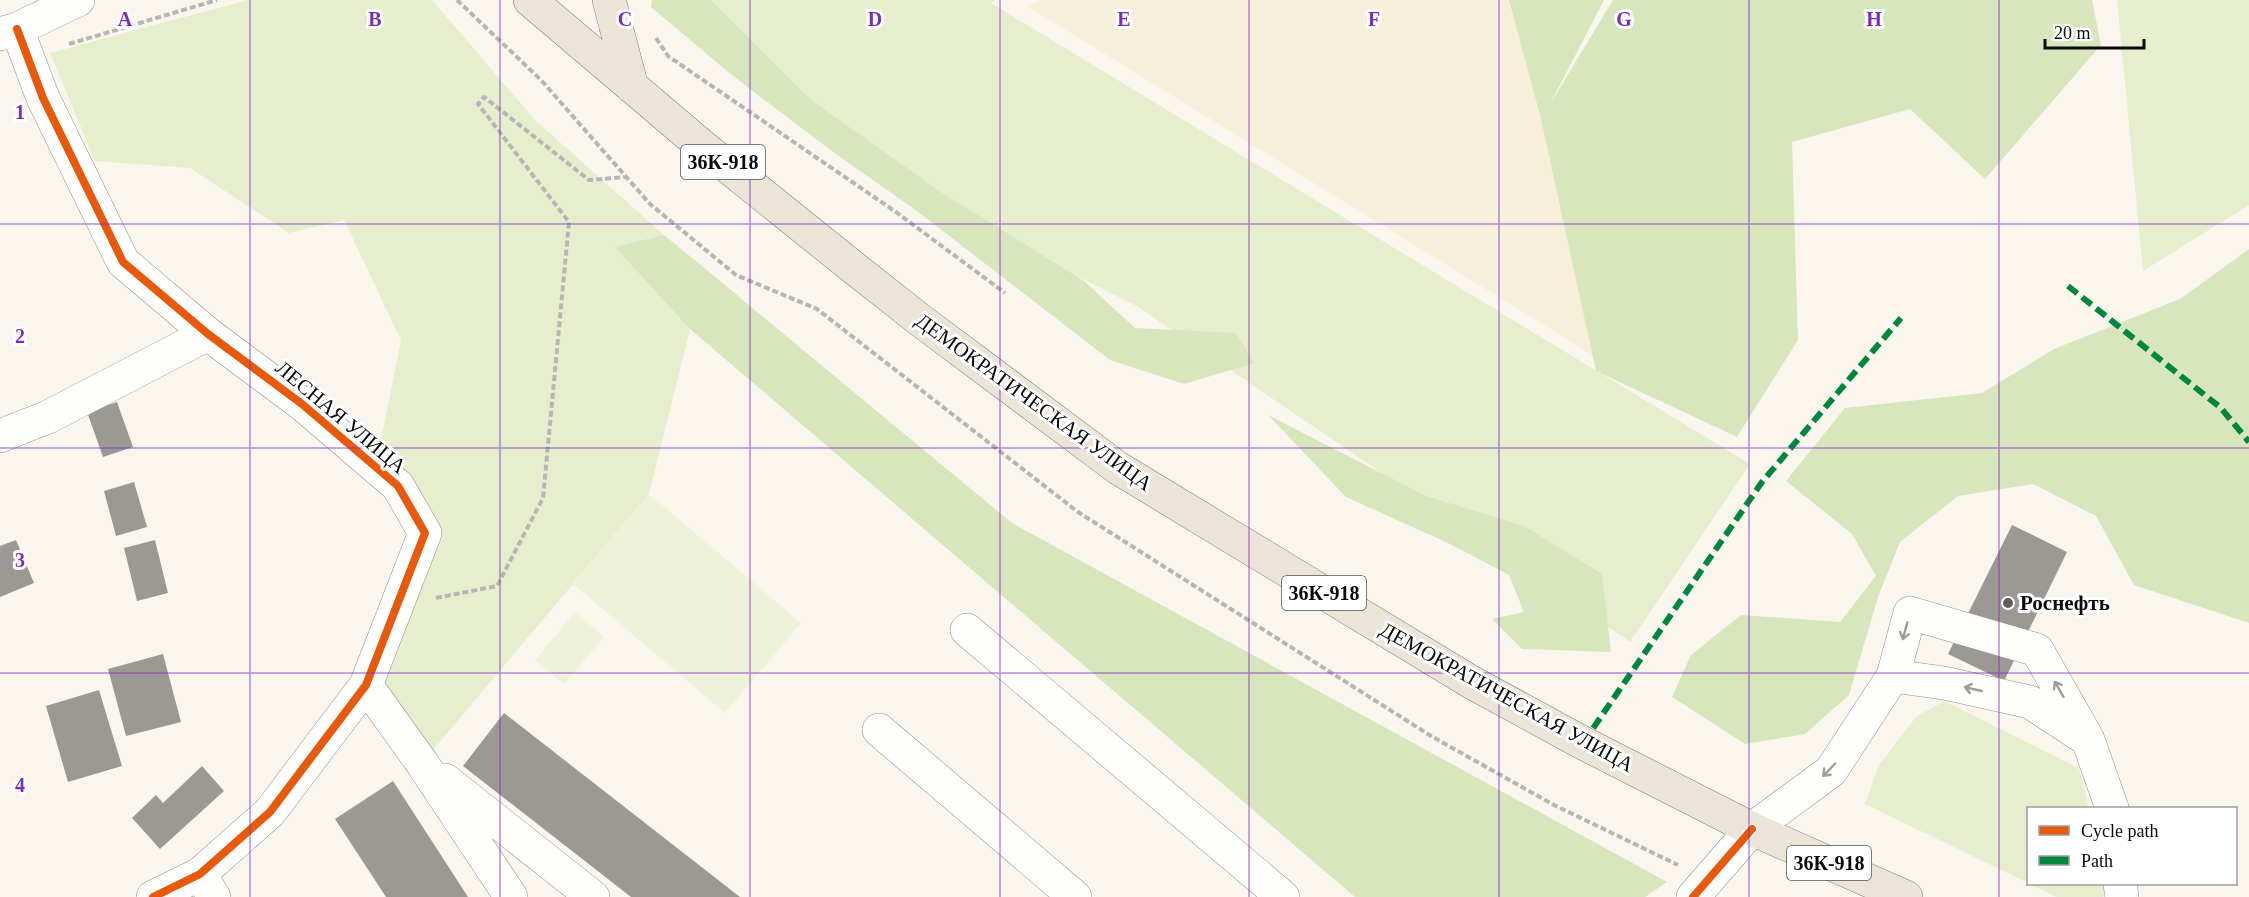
<svg xmlns="http://www.w3.org/2000/svg" width="2249" height="897" font-family="'Times New Roman',serif">
<style>
.farmland{fill:#f6f0db}
.green{fill:#e6eece}
.forest{fill:#d7e6bc}
.pitch{fill:#eef2d8}
.building{fill:#9c9995}
.lines{fill:none;stroke-linecap:round;stroke-linejoin:round}
.minor-casing{stroke:#93918d;stroke-width:34}
.major-casing{stroke:#807e7a;stroke-width:34}
.path{stroke:#b7b6b5;stroke-width:4;stroke-dasharray:6 3;stroke-linecap:butt}
.minor{stroke:#fefefc;stroke-width:33}
.major{stroke:#ece4d7;stroke-width:33}
.quiet{stroke:#00873e;stroke-width:6;stroke-dasharray:12 6;stroke-linecap:butt}
.cycleway-casing{stroke:#fff;stroke-width:11}
.cycleway{stroke:#e8590c;stroke-width:8}
.oneway{stroke:#9d9d9c}
.grid{fill:none;stroke:#7b2cbf;stroke-width:1.5;stroke-opacity:0.55}
.poi-dot{fill:#5f5d5a;stroke:#fff;stroke-width:2}
.labels{text-anchor:middle;stroke-width:6;stroke-linejoin:round;paint-order:stroke}
.shield{fill:#fff;stroke:#545454;stroke-width:1.5}
.shield-label{font-size:20px;font-weight:bold;fill:#0b0b0b}
.street-label{font-size:21px;fill:#0b0b0b;stroke:#fff}
.poi-label{font-size:21px;font-weight:bold;fill:#0b0b0b;stroke:#fff;text-anchor:start}
.grid-label{font-size:20px;text-anchor:middle;font-weight:bold;fill:#7b2cbf;stroke:#fff;stroke-width:6;stroke-linejoin:round;paint-order:stroke}
</style>
<rect width="100%" height="100%" fill="#faf6ee"/>
<path class="farmland" d="M1041 0H1511L1602 361 1027 6Z"/>
<path class="green" d="M248 0H432L535 120 664 235 740 297 690 329 649 494 422 763 366 685 413 513 380 445 401 340 344 220 289 233 190 168 95 161 50 53Z
M695 0H995L991 3 1750 464 1630 642 1135 305 958 217 760 97Z
M2117 0H2249V205L2143 271Z
M1944 701 2079 768 2089 808H2028V883L1865 804 1879 765 1916 717Z
M2029 884H2106L2107 888 2103 897H2057Z"/>
<path class="forest" d="M652 0H711L811 100 942 193 1084 281 1135 328 1236 333 1254 363 1184 384 1110 360 917 211 833 152 728 72 651 7Z
M1509 0H1604L1549 106 1613 0H2092L2101 45 1985 179 1910 109 1792 142 1798 340 1737 437 1596 371 1541 119Z
M664 235 1012 523 1667 882 1645 897H1355L690 329 615 247Z
M2249 249V623L2134 585 2096 516 2033 484 1958 496 1900 542 1878 597 1849 695 1805 734 1745 744 1672 697 1691 655 1741 615 1840 622 1876 576 1852 534 1786 481 1845 408 1982 393 2054 349 2180 299Z
M1268 415 1426 496 1524 526 1602 574 1611 652 1522 649 1492 619 1524 612 1509 575 1448 543 1346 497Z"/>
<path class="pitch" d="M649 494 801 623 725 713 572 583Z
M575 612 604 637 564 684 535 660Z"/>
<path class="building" d="M117 402 133 447 103 457 87 412Z
M134 482 147 527 116 536 104 491Z
M2012 525 2067 552 2004 681 1948 654Z
M16 540 34 583 0 597V546Z
M155 540 168 593 137 601 124 548Z
M163 654 181 722 126 736 108 669Z
M99 690 122 766 68 782 46 706Z
M504 713 740 897H631L463 766Z
M202 766 224 791 160 849 132 818 156 795 163 803Z
M393 781 468 897H386L335 819Z"/>
<g class="lines">
<defs>
<path id="minor" d="M17 29 43 98 123 262 208 334 302 404 398 486 425 533 366 685 270 812 200 874 153 897
M0 34 17 29 78 0
M0 436 48 417 208 334
M967 630 1283 897
M1893 676 1910 613 2037 650 2086 736
M366 685 422 763 511 897
M879 730 1075 897
M445 780 593 897
M200 874 214 897
M2120 884 2122 897
M1693 897 1752 829 1831 771 1893 676 1944 683 2030 702 2088 740 2112 808"/>
<path id="major" d="M530 0 702 146 854 268 920 320 1118 468 1471 682 1583 743 1752 829 1906 897
M609 0 632 87"/>
</defs>
<use href="#minor" class="minor-casing"/>
<use href="#major" class="major-casing"/>
<path class="path" d="M457 0 541 80 650 204 736 275 817 309 1078 512 1431 736 1554 805 1678 865
M656 38 668 56 896 212 1005 293
M69 44 217 0
M436 598 497 586 543 498 569 222 478 104 484 97 589 180 626 177"/>
<use href="#minor" class="minor"/>
<use href="#major" class="major"/>
<path class="quiet" d="M2068 286 2221 408 2249 442
M1583 743 1762 482 1901 318"/>
<defs>
<path id="cycleway" d="M17 29 43 98 123 262 208 334 302 404 398 486 425 533 366 685 270 812 200 874 153 897
M1693 897 1752 829"/>
</defs>
<use href="#cycleway" class="cycleway-casing"/>
<use href="#cycleway" class="cycleway"/>
</g>
<defs><path id="oneway-shaft" d="M-6 0H5M1.5-3L5.5 0L1.5 3" fill="none" stroke-width="1.6" stroke-linecap="round" stroke-linejoin="round" transform="scale(1.5)"/></defs>
<g class="oneway">
<use href="#oneway-shaft" transform="translate(1905 631) rotate(105)"/>
<use href="#oneway-shaft" transform="translate(1973 689) rotate(-167)"/>
<use href="#oneway-shaft" transform="translate(2059 689) rotate(-120)"/>
<use href="#oneway-shaft" transform="translate(1829 770) rotate(134)"/>
</g>
<path class="grid" d="M250 0V897M500 0V897M750 0V897M1000 0V897M1249 0V897M1499 0V897M1749 0V897M1999 0V897M0 224H2249M0 448H2249M0 673H2249"/>
<circle class="poi-dot" cx="2008" cy="603" r="6"/>
<g class="labels">
<g class="shield">
<rect x="681" y="145" width="84" height="34" rx="4.5"/>
<rect x="1282" y="576" width="84" height="34" rx="4.5"/>
<rect x="1787" y="846" width="84" height="34" rx="4.5"/>
</g>
<g class="shield-label">
<text x="723" y="169">36К-918</text>
<text x="1324" y="600">36К-918</text>
<text x="1829" y="870">36К-918</text>
</g>
<g class="street-label">
<text transform="translate(1034 402) rotate(36)" y="7">ДЕМОКРАТИЧЕСКАЯ УЛИЦА</text>
<text transform="translate(341 417) rotate(40)" y="7">ЛЕСНАЯ УЛИЦА</text>
<text transform="translate(1507 697) rotate(29)" y="7">ДЕМОКРАТИЧЕСКАЯ УЛИЦА</text>
</g>
<g class="poi-label">
<text x="2020" y="610">Роснефть</text>
</g>
</g>
<g class="grid-label">
<text x="125" y="26">A</text>
<text x="375" y="26">B</text>
<text x="625" y="26">C</text>
<text x="875" y="26">D</text>
<text x="1124" y="26">E</text>
<text x="1374" y="26">F</text>
<text x="1624" y="26">G</text>
<text x="1874" y="26">H</text>
<text x="20" y="119">1</text>
<text x="20" y="343">2</text>
<text x="20" y="567">3</text>
<text x="20" y="792">4</text>
</g>
<rect x="2027" y="807" width="210" height="78" fill="#ffffff" stroke="#9d9d9d" stroke-width="1.5"/>
<rect x="2039" y="826" width="30" height="9" fill="#e8590c" stroke="#9d9d9d" stroke-width="1.5"/>
<text x="2081" y="837" font-size="18" fill="#0b0b0b">Cycle path</text>
<rect x="2039" y="856" width="30" height="9" fill="#00873e" stroke="#9d9d9d" stroke-width="1.5"/>
<text x="2081" y="867" font-size="18" fill="#0b0b0b">Path</text>
<path d="M2045 39v9h99v-9" fill="none" stroke="#0b0b0b" stroke-width="3"/>
<text x="2054" y="39" font-size="18" fill="#0b0b0b" stroke="#ffffff" stroke-width="4.5" paint-order="stroke">20 m</text>
</svg>
